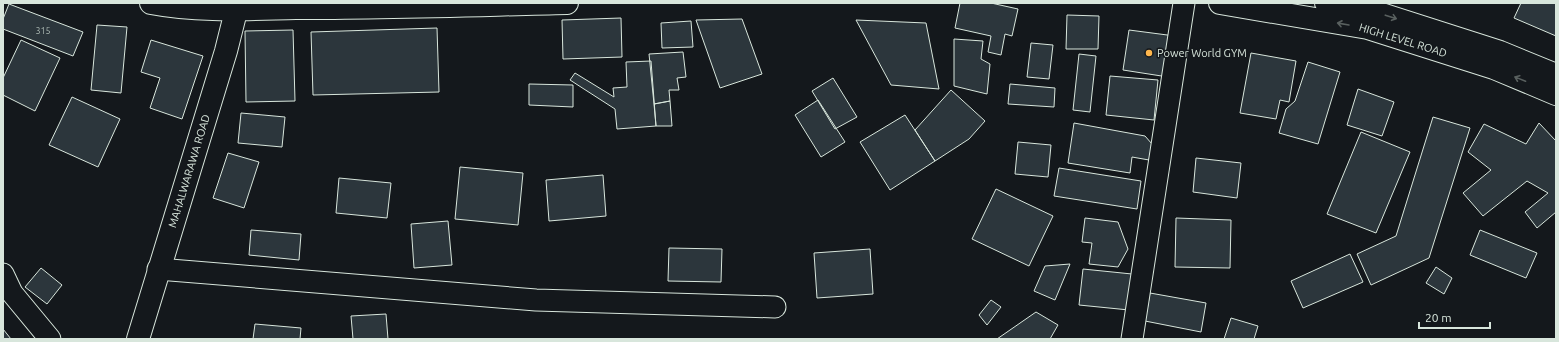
<svg xmlns="http://www.w3.org/2000/svg" width="1559" height="342" font-family="Ubuntu,sans-serif">
<style>
.building{fill:#2c363c;stroke:#d8e6dc}
.lines{fill:none;stroke-linecap:round;stroke-linejoin:round}
.minor-casing{stroke:#d8e6dc;stroke-width:23}
.tertiary-casing{stroke:#d8e6dc;stroke-width:24}
.trunk-casing{stroke:#d8e6dc;stroke-width:24}
.minor{stroke:#14181c;stroke-width:21}
.tertiary{stroke:#14181c;stroke-width:22}
.trunk{stroke:#14181c;stroke-width:22}
.oneway{stroke:#59605f}
.poi-dot{fill:#ffb74d;stroke:#14181c;stroke-width:1.5}
.labels{text-anchor:middle;stroke-width:3;stroke-linejoin:round;paint-order:stroke}
.number-label{font-size:9px;fill:#adbab4}
.street-label{font-size:11px;fill:#d8e6dc;stroke:#14181c}
.poi-label{font-size:11px;fill:#d8e6dc;stroke:#14181c;text-anchor:start}
</style>
<rect width="100%" height="100%" fill="#14181c"/>
<path class="building" d="M960 3H991L1018 9 1012 36 1005 34 1001 55 988 52 991 36 955 28Z
M1521 3H1556V36L1514 18Z
M9 4 83 32 73 56 3 29V19Z
M1067 15 1099 16 1098 49H1066Z
M621 18 622 57 563 59 562 20Z
M742 19 762 74 720 88 696 20Z
M856 20 926 23 939 89 891 85Z
M691 21 693 47 662 48 661 23Z
M97 25 127 27 121 93 91 90Z
M437 28 439 92 313 95 311 32Z
M293 30 295 101 246 102 245 31Z
M1129 30 1175 36 1168 77 1123 70Z
M954 39 983 41 981 59 990 64 987 94 954 86Z
M21 40 60 58 35 111 3 95V78Z
M151 40 203 56 182 119 150 108 160 78 141 72Z
M1031 43 1053 45 1049 79 1027 77Z
M683 52 686 77 677 78 679 90H669L670 101 654 104 649 54Z
M1251 53 1296 61 1289 102 1280 100 1276 119 1240 113Z
M1079 54 1096 56 1090 112 1073 110Z
M651 61 656 126 617 129 615 109 570 80 575 73 614 97 613 88 627 87 626 62Z
M1308 62 1340 72 1318 144 1279 133 1286 109 1295 101Z
M1110 76 1158 80 1154 120 1106 115Z
M833 78 857 117 835 129 812 91Z
M529 84 573 85V107L529 105Z
M1010 84 1055 88 1054 107 1008 104Z
M1358 89 1394 102 1382 136 1347 125Z
M951 90 985 121 969 139 935 161 915 130Z
M72 97 120 119 98 167 49 145Z
M818 100 845 142 821 157 795 115Z
M670 101 672 126H656L654 104Z
M241 113 285 117 282 147 238 143Z
M905 115 935 161 890 190 860 142Z
M1433 117 1470 128 1429 258 1371 285 1357 254 1396 236Z
M1074 123 1145 136 1152 144 1149 160 1132 157 1130 173 1068 163Z
M1539 123 1556 141V212L1537 228 1525 212 1548 193 1527 181 1483 216 1463 193 1491 170 1468 152 1484 124 1526 144Z
M1361 132 1410 152 1376 233 1327 214Z
M1018 142 1051 145 1048 177 1015 174Z
M228 153 259 162 244 208 213 198Z
M1196 158 1241 163 1237 198 1193 192Z
M460 167 523 173 518 225 455 219Z
M1059 168 1141 181 1137 209 1054 196Z
M603 175 606 216 549 221 546 180Z
M339 178 391 183 387 218 336 213Z
M996 189 1053 216 1029 266 972 239Z
M1085 218 1118 222 1128 249 1118 267 1089 264 1092 243 1082 242Z
M1176 218 1231 220 1230 268 1175 267Z
M448 221 452 265 414 268 411 224Z
M251 230 301 234 299 260 249 255Z
M1480 230 1537 253 1526 278 1470 255Z
M669 248 722 249 721 282 668 281Z
M870 249 873 294 817 298 814 253Z
M1350 254 1363 282 1303 308 1291 281Z
M1070 264 1055 300 1034 291 1045 266Z
M1436 267 1452 278 1444 294 1426 283Z
M41 268 62 285 47 304 25 287Z
M1083 269 1132 274 1129 310 1079 305Z
M1150 293 1206 303 1201 332 1145 321Z
M991 300 1001 307 987 325 979 315Z
M1036 312 1058 325 1050 339H997Z
M386 314 388 339H353L351 316Z
M1231 318 1258 326 1254 339H1224Z
M255 324 301 328 300 339H253Z
M3 329 11 339H3Z"/>
<g class="lines">
<defs>
<path id="minor" d="M158 269 536 300 775 307
M3 274 12 293 50 339
M1132 339 1184 3"/>
<path id="tertiary" d="M138 339 226 51 238 3"/>
<path id="trunk" d="M151 3C198 12 248 9 296 8 386 8 476 5 567 3
M1220 3 1368 28 1494 68 1556 94
M1326 3 1372 11 1500 52 1556 75"/>
</defs>
<use href="#minor" class="minor-casing"/>
<use href="#tertiary" class="tertiary-casing"/>
<use href="#trunk" class="trunk-casing"/>
<use href="#minor" class="minor"/>
<use href="#tertiary" class="tertiary"/>
<use href="#trunk" class="trunk"/>
</g>
<defs><path id="oneway-shaft" d="M-6 0H5M1.5-3L5.5 0L1.5 3" fill="none" stroke-width="1.6" stroke-linecap="round" stroke-linejoin="round"/></defs>
<g class="oneway">
<use href="#oneway-shaft" transform="translate(1391 17) rotate(18)"/>
<use href="#oneway-shaft" transform="translate(1343 24) rotate(-170)"/>
<use href="#oneway-shaft" transform="translate(1520 79) rotate(-158)"/>
</g>
<circle class="poi-dot" cx="1149" cy="53" r="4"/>
<g class="labels">
<g class="number-label">
<text x="43" y="34">315</text>
</g>
<g class="street-label">
<text transform="translate(1403 40) rotate(17)" y="4">HIGH LEVEL ROAD</text>
<text transform="translate(189 171) rotate(-73)" y="4">MAHALWARAWA ROAD</text>
</g>
<g class="poi-label">
<text x="1157" y="57">Power World GYM</text>
</g>
</g>
<rect width="1559" height="342" fill="none" stroke="#d8e6dc" stroke-width="8"/>
<path d="M1419 322v6h71v-6" fill="none" stroke="#d8e6dc" stroke-width="2"/>
<text x="1425" y="322" font-size="12" fill="#d8e6dc" stroke="#14181c" stroke-width="3" paint-order="stroke">20 m</text>
</svg>
